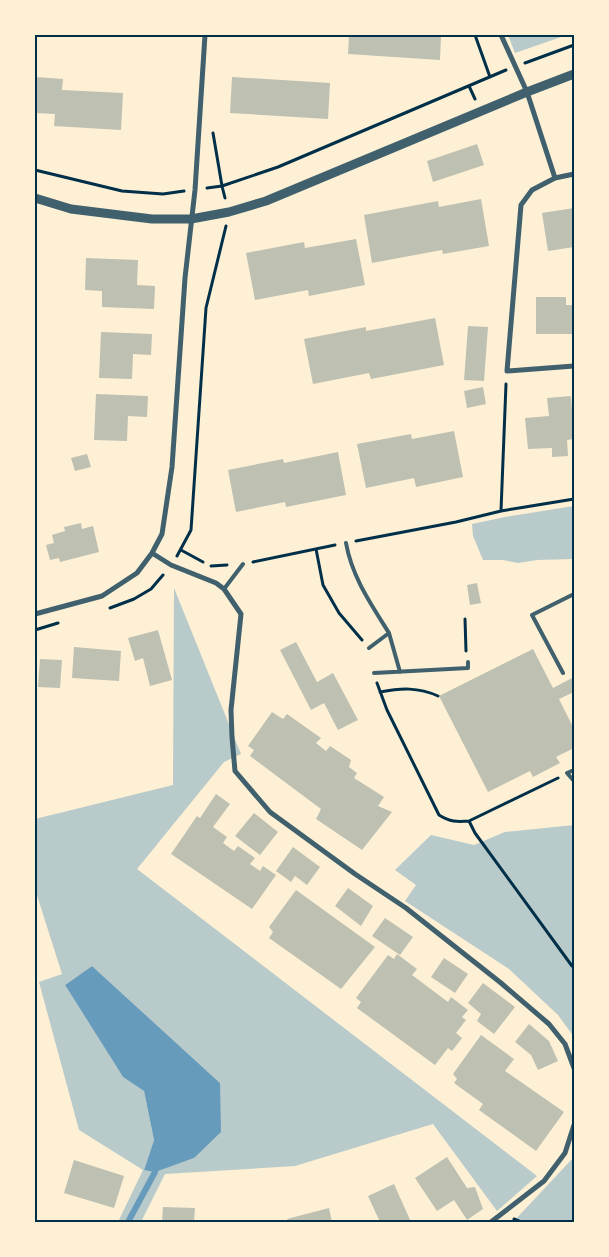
<svg xmlns="http://www.w3.org/2000/svg" width="609" height="1257" font-family="'Source Serif 4',serif">
<style>
.green{fill:#b9caca;fill-rule:evenodd}
.water{fill:#669bbc}
.lines{fill:none;stroke-linecap:round;stroke-linejoin:round}
.stream{stroke:#669bbc;stroke-width:6}
.building{fill:#bec0b2}
.path{stroke:#003049;stroke-width:3}
.service{stroke:#3f606c;stroke-width:4}
.minor{stroke:#3f606c;stroke-width:5}
.tertiary{stroke:#3f606c;stroke-width:9}
.neatline{fill:none;stroke:#003049;stroke-width:2}
</style>
<rect width="100%" height="100%" fill="#fdf0d5"/>
<path class="green" d="M508 35H567L515 53Z
M574 506V559L537 560 518 563 503 560H483L473 536 472 524 505 517Z
M174 588 241 754 224 762 137 869 537 1176 497 1211 433 1124 295 1166 165 1174 141 1222H118L143 1170 79 1130 39 982 62 974 35 889V819L173 785ZM92 966 220 1083 194 1158 155 1171 144 1170 154 1140 144 1091 123 1077 65 985Z
M574 825V1037L558 1015 509 969 405 901 416 885 395 870 431 835 474 845 505 832Z
M574 1156V1222H513L573 1158Z"/>
<path class="water" d="M92 966 220 1083 221 1132 194 1158 155 1172 144 1170 154 1140 144 1091 123 1077 65 985Z"/>
<g class="lines">
<path class="stream" d="M128 1222 155 1172"/>
</g>
<path class="building" d="M349 35H441L440 60 348 54Z
M35 77 63 79 62 90 123 93 121 130 54 126 55 114 35 113Z
M232 77 330 83 328 119 230 113Z
M477 144 484 165 433 182 427 161Z
M481 199 489 246 443 254 442 250 372 263 364 215 438 201 439 207Z
M574 208V247L548 251 542 213Z
M356 239 365 285 309 296 308 290 255 300 246 253 304 242 305 248Z
M86 258 138 260 137 285 155 286 154 309 102 307V291L85 290Z
M536 297H566V305H574V334H536Z
M435 318 444 365 371 379 369 373 313 384 304 339 366 327V331Z
M468 326 488 327 484 381 464 380Z
M101 332 152 334 151 355 133 354 132 379 99 378Z
M483 387 486 404 467 408 464 391Z
M96 394 148 396 147 417 128 416 127 441 94 440Z
M571 396 574 439 567 440 568 456 552 457V448L528 449 525 418 549 416 547 398Z
M454 431 463 477 416 487 414 478 366 488 357 444 411 434 412 439Z
M338 452 346 495 286 507 285 502 236 512 228 470 283 459 284 463Z
M87 454 91 467 75 471 71 458Z
M81 523 82 529 93 526 99 552 60 562 59 558 50 560 46 545 54 543 52 535 65 531 64 527Z
M477 583 481 603 470 605 467 585Z
M158 630 172 680 150 686 143 658 135 661 128 638Z
M296 642 317 682 333 673 358 720 338 730 324 703 311 710 280 650Z
M74 647 121 651 119 681 72 678Z
M533 649 553 688 574 677V692L559 699 574 729V748L556 757 560 763 533 777 530 771 488 792 439 696Z
M40 659 62 660 60 688 38 687Z
M272 712 283 719 287 714 321 738 316 743 326 751 330 746 351 760 349 767 357 773 354 778 384 797 378 806 392 812 362 850 316 819 321 809 250 756 254 750 248 746Z
M216 794 230 804 213 827 227 837 223 843 234 851 238 846 255 858 250 864 260 871 263 866 276 875 252 909 171 854 197 816 200 818Z
M254 813 278 832 260 855 235 836Z
M293 847 320 867 307 885 295 876 291 882 276 871Z
M348 888 373 906 361 926 335 906Z
M296 890 375 947 341 989 269 938 273 932 269 927Z
M385 918 413 937 400 955 372 936Z
M397 954 417 969 412 975 448 1002 451 997 468 1010 462 1017 466 1020 456 1033 462 1038 452 1051 448 1048 435 1065 357 1008 361 1002 356 998 388 955 394 959Z
M444 958 468 974 455 993 431 977Z
M483 983 515 1007 494 1034 477 1021 481 1014 468 1003Z
M529 1024 549 1041 558 1061 538 1070 531 1055 515 1042Z
M481 1035 514 1059 505 1071 564 1112 536 1151 479 1110 483 1104 454 1083 457 1079 453 1074Z
M447 1157 467 1188 475 1187 483 1209 467 1220 454 1200 437 1211 415 1178Z
M74 1160 124 1176 114 1208 64 1193Z
M394 1184 411 1222H380L368 1196Z
M163 1207 195 1208 194 1222H162Z
M329 1208 332 1222H288L287 1219Z"/>
<g class="lines">
<path class="path" d="M475 35 490 77
M525 63 574 45
M469 86 475 99
M213 133 222 186 225 198
M35 170 122 191 163 194 184 191
M207 188 222 186 278 167 506 70
M501 511 506 384
M356 541 456 522 501 511 574 499
M316 549 323 585 339 613 362 640
M181 550 203 562
M177 556 191 530 206 308 226 226
M253 562 335 545
M211 566 227 565
M110 608 134 599 151 589 163 575
M465 619 466 651
M35 630 58 623
M377 683 387 710 439 815C450 822 457 822 469 821L558 778
M380 692C401 688 418 687 438 696
M469 821 475 833 572 966H574
M514 1219 521 1222"/>
<path class="service" d="M346 543C352 577 371 604 389 633
M224 589 243 564
M369 648 389 633 400 672
M374 673 468 668V662
M563 673 532 615 574 594
M574 770 567 773 574 781"/>
<path class="minor" d="M501 35 527 92 555 178
M574 174 555 178 532 190 521 205 507 371 574 366
M152 553 171 565 216 583 224 589 241 614 231 710 232 737 235 771 270 812 355 874 406 908 501 983 549 1024 565 1044 574 1068
M35 614 102 596 137 573 152 553 162 534 172 467 185 278 195 190 205 35
M491 1222 544 1181 565 1153 574 1125"/>
<path class="tertiary" d="M35 198 71 209 152 219H191L229 212 266 201 527 92 574 74"/>
</g>
<rect width="609" height="1257" fill="none" stroke="#fdf0d5" stroke-width="72"/>
<rect x="36" y="36" width="537" height="1185" class="neatline"/>
</svg>
